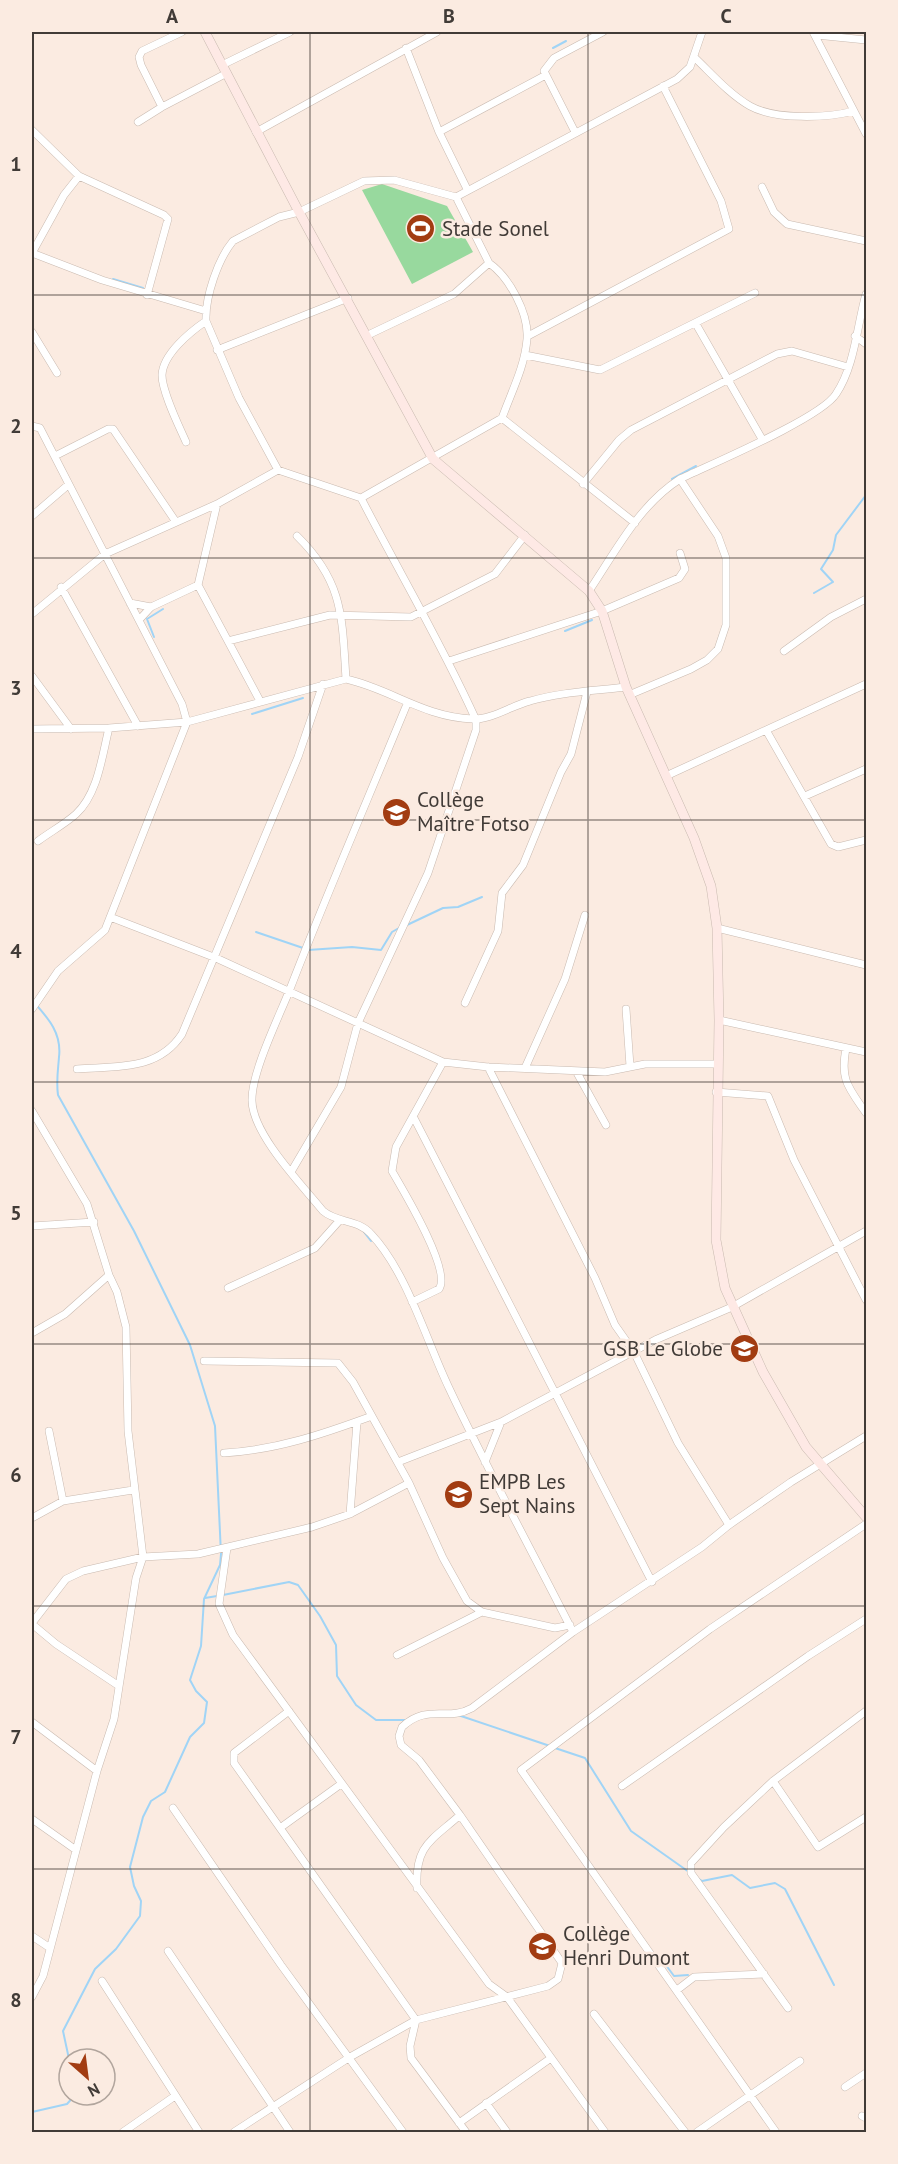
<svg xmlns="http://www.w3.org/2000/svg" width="898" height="2164" font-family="'PT Sans',sans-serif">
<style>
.grass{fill:#98d99e}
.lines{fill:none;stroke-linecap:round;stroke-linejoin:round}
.stream{stroke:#a0d4f6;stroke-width:2}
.minor-casing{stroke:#c9bab0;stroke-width:8}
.secondary-casing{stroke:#c9bab0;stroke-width:10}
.minor{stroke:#fff;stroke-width:7}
.secondary{stroke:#fee9e5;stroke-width:9}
.grid{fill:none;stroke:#413b37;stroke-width:1.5;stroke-opacity:0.55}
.labels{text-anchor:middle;stroke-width:5;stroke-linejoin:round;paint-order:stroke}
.poi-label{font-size:21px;fill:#413b37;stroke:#fbebe1;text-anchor:start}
.neatline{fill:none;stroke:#413b37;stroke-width:2}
.grid-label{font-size:20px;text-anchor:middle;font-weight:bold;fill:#413b37}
</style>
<rect width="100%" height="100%" fill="#fbebe1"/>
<path class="grass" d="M382 184 447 206 473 252 412 284 362 190Z"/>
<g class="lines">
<path class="stream" d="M553 48 566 41
M113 279 143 288
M672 479 696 466
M814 593 833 582 821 569 833 550 836 535 866 495
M565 631 592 620
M154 637 147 619 163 609
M252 714 303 698
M407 925 443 908 458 907 482 897
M256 932 303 948
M308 950 352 947 381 950 392 932 399 928
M32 1000C47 1017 62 1032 59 1057 58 1071 56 1081 58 1095L134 1231 190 1345 215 1426 221 1554 220 1565 204 1599 201 1646 190 1680 196 1691 207 1702 204 1723 190 1737 165 1792 151 1801 143 1817 130 1867 134 1886 141 1901 140 1916 116 1949 95 1969 63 2031 69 2059
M364 1232 371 1241
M223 1595 289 1582 298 1585 320 1616 336 1645 337 1676 356 1705 376 1720H407
M205 1598 217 1596
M433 1711H444
M458 1715 550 1746
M555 1748 585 1758 631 1831 689 1872
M699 1879 702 1881 732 1875 750 1888 775 1883 785 1889 834 1985
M657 1953 674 1976 688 1975
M32 2112 67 2104 75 2095"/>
<defs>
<path id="minor" d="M813 32 866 134
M816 35 866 40
M406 48 439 132 467 189
M694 57C711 73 729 94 750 106 775 120 827 118 854 111
M222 65 290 32
M162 107 227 73
M138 122 162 107 141 65 139 57 142 51 182 32
M32 130 79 176 164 215 168 219 147 295
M256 132 437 32
M439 132 544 76
M575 132 544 71 554 58 603 32
M762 187 774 212 787 224 866 241
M456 197 394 180 364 181 299 212 279 217 233 241C218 259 205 297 206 321L239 398 278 470 361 498 502 418 635 523
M32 253 102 280 206 311
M32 253 64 195 79 176
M489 263C509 277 529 313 527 339 525 366 511 393 502 418
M696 324 762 439
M32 332 57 373
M368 335 454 294 489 263 456 197 677 79 690 67 702 32
M528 336 729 229 721 201 663 86
M855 336 866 344
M217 350 348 298
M525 355 600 370 755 293
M32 426 40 428 182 704 187 722 105 930 58 971 32 1009
M186 442C179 426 162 392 162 375 163 354 190 332 206 321
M55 456 108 429H113L176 522
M583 484 619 440 631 430 777 354 792 351 848 367
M217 504 198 585 260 701
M32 516 68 485
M297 536C344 582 342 618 346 679
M61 587 138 726
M589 591C616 551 639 505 680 479 711 464 821 418 836 394 855 366 857 325 866 294
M130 603 151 607
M32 614 105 554 217 504 278 470
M139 620 151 607 198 585
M228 641 330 615 411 617 495 574 525 535
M784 651 831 617 866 599
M449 661 602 611 679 578 685 569 680 553
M32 676 71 729
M629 695 691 669 707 660 718 649 726 625V558L718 536 680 479
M407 704C368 799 327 893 290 989 279 1017 251 1073 252 1101 253 1135 302 1185 323 1211 337 1223 358 1219 371 1234 407 1272 426 1340 449 1388 488 1471 532 1551 573 1632
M32 729 109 728 187 722 346 679C391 689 423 717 473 719 491 720 513 705 530 701 561 692 594 691 626 687
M766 730 831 844 838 847 866 840
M666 776 866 684
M805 796 866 769
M38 841C50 832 65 824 76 814 98 794 102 756 109 728
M110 917 216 958 443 1062 488 1067 605 1072 645 1064H717
M717 928 866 965
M465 1003 498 931 502 893 523 865 561 772 571 754 587 692
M626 1009 630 1066
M719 1020 866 1052
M846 1048C840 1080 848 1087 866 1113
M488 1067 595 1278 615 1325 634 1352 678 1443 729 1525
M525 1068 565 979 585 915
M77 1069C116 1066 158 1071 182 1034L298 757 323 684
M576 1071 606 1125
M716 1092 768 1096 794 1160 866 1300
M32 1111 87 1204 109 1275 117 1292 126 1327 128 1431 143 1557 136 1578 114 1719 97 1771 43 1976 32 1997
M413 1116 652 1582
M291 1172 341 1087 358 1023 428 873 476 730V720C442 644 399 572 361 498
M32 1226 94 1222
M228 1288 315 1248 340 1220
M412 1302 439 1289C452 1271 403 1190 392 1171L396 1147 443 1062
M32 1333 65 1314 109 1275
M204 1361 338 1363 353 1382 409 1483 443 1558 467 1601 482 1612 555 1628 570 1625
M49 1431 63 1501
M224 1453C276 1450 323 1434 372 1416
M398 1462 501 1422 655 1340 732 1307 866 1231
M485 1462 501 1422
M350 1514 357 1422
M32 1518 63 1501 133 1490
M227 1548 219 1604 233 1635 489 1984 507 1997 605 2132
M32 1623 66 1579 83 1571 143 1557 198 1554 312 1527 350 1514 409 1483
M32 1624 56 1644 119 1686
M397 1655 482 1612
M289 1711 234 1753V1763L416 2020 410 2046 411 2058 466 2132
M32 1722 97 1771
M773 1781 818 1847 866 1817
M622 1786 808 1656 866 1619
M173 1808 281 1965 403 2132
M32 1819 76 1850
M280 1828 341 1784
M417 1888C415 1845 431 1841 460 1815
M32 1936 50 1948
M168 1951 290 2132
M102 1981 199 2132
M677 1990 694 1977 764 1974
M788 2008 691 1873V1863L724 1827 773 1781 866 1711
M594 2014 685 2132
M845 2087 866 2073
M486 2103 507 2132
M862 2116 866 2118
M459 2123 551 2058
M123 2132 175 2096
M234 2132 350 2057 416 2020 548 1986 558 1979 562 1963 460 1815 419 1760 401 1745 399 1736 402 1727C428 1703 447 1722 472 1708L573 1632 702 1547 729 1525 791 1482 866 1436
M697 2132 800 2061
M776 2132 521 1770 710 1629 866 1524"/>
<path id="secondary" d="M205 32 299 212 433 459 589 591 602 611 626 687 694 838 711 886 717 928 719 1020 716 1240 725 1288 763 1372 806 1447 866 1517"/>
</defs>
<use href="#minor" class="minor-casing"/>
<use href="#secondary" class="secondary-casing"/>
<use href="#minor" class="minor"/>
<use href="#secondary" class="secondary"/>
</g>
<path class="grid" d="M310 32V2132M588 32V2132M32 295H866M32 558H866M32 820H866M32 1082H866M32 1344H866M32 1606H866M32 1869H866"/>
<defs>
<symbol id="stadium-disc" viewBox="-11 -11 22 22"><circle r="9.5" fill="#a23c12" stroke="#fbebe1"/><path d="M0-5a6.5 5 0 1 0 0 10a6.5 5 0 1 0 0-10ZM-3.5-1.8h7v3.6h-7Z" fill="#fff"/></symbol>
<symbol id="school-disc" viewBox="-11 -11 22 22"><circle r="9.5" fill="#a23c12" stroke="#fbebe1"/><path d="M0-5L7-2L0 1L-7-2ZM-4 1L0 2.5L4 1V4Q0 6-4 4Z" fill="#fff"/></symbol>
</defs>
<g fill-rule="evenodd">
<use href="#stadium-disc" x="404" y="212" width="33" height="33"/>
<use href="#school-disc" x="380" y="796" width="33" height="33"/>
<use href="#school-disc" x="728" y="1332" width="33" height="33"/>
<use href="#school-disc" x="442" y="1478" width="33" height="33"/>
<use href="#school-disc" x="526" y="1930" width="33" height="33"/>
</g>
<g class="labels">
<g class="poi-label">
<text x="442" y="236">Stade Sonel</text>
<text x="417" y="807">Collège<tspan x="417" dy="24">Maître Fotso</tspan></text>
<text x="723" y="1356" text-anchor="end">GSB Le Globe</text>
<text x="479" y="1489">EMPB Les<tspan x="479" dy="24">Sept Nains</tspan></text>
<text x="563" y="1941">Collège<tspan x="563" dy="24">Henri Dumont</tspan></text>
</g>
</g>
<rect width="898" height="2164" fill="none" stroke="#fbebe1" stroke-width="66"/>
<g transform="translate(87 2077) rotate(152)"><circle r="28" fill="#fbebe1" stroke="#b1a59d" stroke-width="1.5"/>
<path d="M0-4.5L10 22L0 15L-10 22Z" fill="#a23c12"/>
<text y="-9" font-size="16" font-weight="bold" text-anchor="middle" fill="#413b37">N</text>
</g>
<rect x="33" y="33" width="832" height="2098" class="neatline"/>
<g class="grid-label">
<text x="172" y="23">A</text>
<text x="449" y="23">B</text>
<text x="726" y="23">C</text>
<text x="16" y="171">1</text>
<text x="16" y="433">2</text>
<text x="16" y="695">3</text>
<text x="16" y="958">4</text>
<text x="16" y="1220">5</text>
<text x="16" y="1482">6</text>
<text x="16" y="1744">7</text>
<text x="16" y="2007">8</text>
</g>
</svg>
